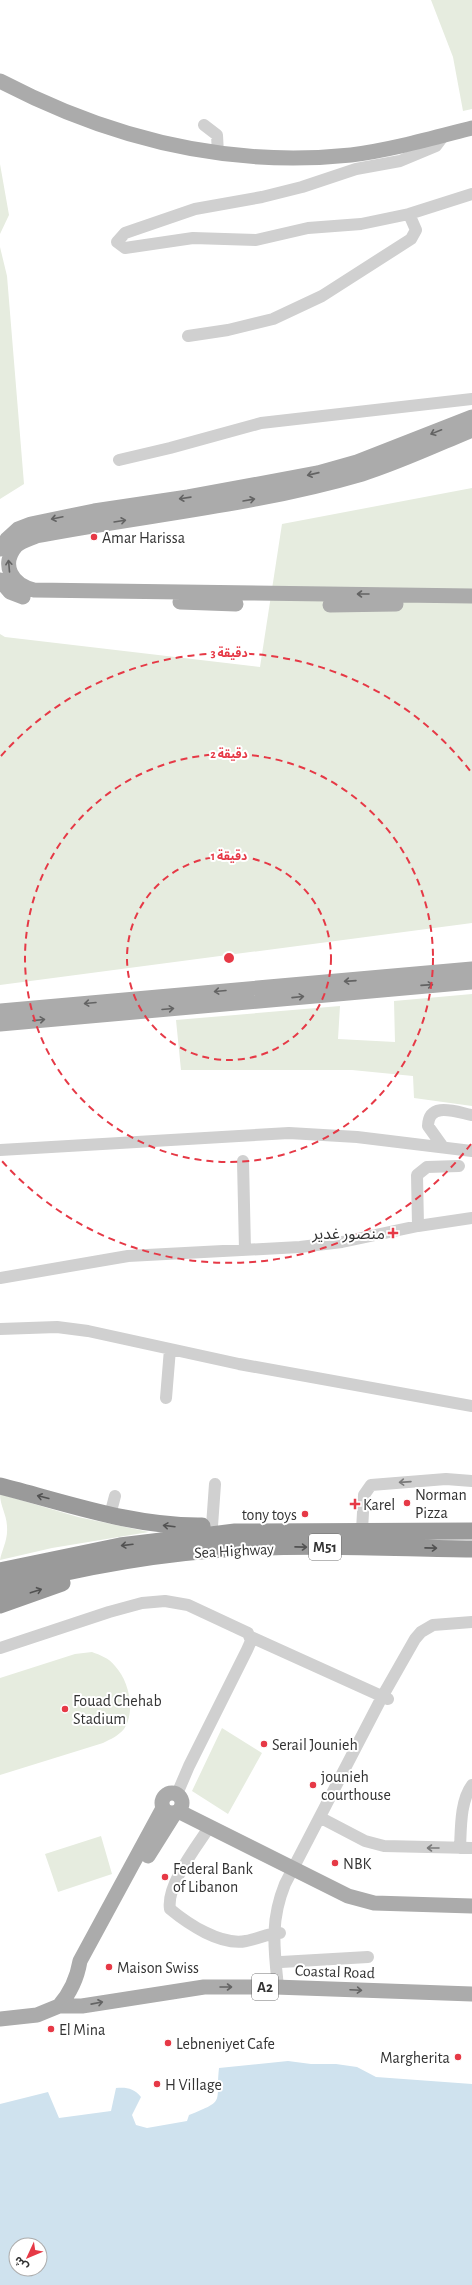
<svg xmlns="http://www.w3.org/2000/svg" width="472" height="2285" font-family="'Alegreya Sans','Noto Sans Arabic',sans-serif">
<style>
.green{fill:#e6ecdf}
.water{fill:#cfe2ee;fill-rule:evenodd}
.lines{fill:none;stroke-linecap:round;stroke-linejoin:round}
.minor{stroke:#d0d0d0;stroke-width:12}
.major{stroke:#ababab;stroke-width:15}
.highway{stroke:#9a9a9a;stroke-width:17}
.oneway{stroke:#636363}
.oneway2{stroke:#7a7a7a}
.oneway3{stroke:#525252}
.ring{fill:none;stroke:#e63946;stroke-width:2;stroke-dasharray:7 5}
.poi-dot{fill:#e63946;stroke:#fff;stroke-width:1.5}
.labels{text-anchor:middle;stroke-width:4;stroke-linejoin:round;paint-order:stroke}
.shield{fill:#fff;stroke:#707070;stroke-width:1}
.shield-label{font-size:15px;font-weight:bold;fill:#333}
.poi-label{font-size:16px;fill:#333;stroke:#fff;text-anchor:start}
.street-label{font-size:16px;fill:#333;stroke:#fff}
.centre{fill:#e63946;stroke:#fff;stroke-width:2}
.ring-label{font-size:12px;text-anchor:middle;font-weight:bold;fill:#e63946;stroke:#fff;stroke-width:4;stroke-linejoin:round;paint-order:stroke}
</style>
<rect width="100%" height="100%" fill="#fff"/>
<path class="green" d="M431 0H472V109L463 111 453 57Z
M0 164 9 215 0 234Z
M0 247 7 276 24 484 0 499Z
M472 488V923L0 985V634L5 637 260 667 282 524Z
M472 994V1106L414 1098 413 1076 352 1070H181L176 1020 340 1006 338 1039 395 1042 394 1001Z
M0 1494 78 1517 149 1532 52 1548 0 1560C2 1549 8 1540 7 1527 7 1515 0 1506 0 1494Z
M92 1652C100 1655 109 1658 115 1666 129 1681 136 1711 124 1729 118 1736 111 1739 103 1743L0 1775V1678L75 1654Z
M222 1728 262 1753 228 1814 192 1791Z
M101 1836 112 1874 58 1892 45 1854Z"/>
<path class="water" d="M288 2061 311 2064H336L357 2067 376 2077 472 2084V2285H0V2104L48 2092 59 2118 111 2111 116 2088C126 2087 134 2088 141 2097L132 2115 136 2125 147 2128 187 2121 189 2115C227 2100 215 2103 219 2068ZM16 2245H40V2269H16Z"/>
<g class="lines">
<path class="minor" d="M204 125 217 135 218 154
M445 134 436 146 400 161 356 169 302 187 262 197 195 209 125 233 117 242 125 248 193 238 256 240 308 228 361 224 409 214 472 194
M188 336 228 330 273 319 322 296 411 239 416 230 409 214
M119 460 170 448 261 423 472 399
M443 1147 428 1126C429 1101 456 1112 472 1115
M0 1150 289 1133 357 1137 472 1151
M243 1161 245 1250
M418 1226 417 1175 427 1167 459 1166
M0 1278 128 1256 300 1247 342 1242 418 1226 472 1218
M0 1329 57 1327 88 1331 239 1364 472 1406
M166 1398 170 1349
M110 1515 115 1496
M212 1526 215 1484
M362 1530 364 1495 371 1485 446 1479 472 1481
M251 1637 388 1699
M0 1648 109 1612 142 1603 165 1601 188 1605 248 1633 251 1641 247 1650 189 1766 177 1794
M321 1818 365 1841 384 1846 472 1848
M210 1826C197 1846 166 1885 170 1909 188 1924 221 1946 246 1941 258 1939 268 1933 280 1933
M460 1848C461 1829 460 1801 472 1785
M281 1962 368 1957
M278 1987C274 1948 270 1921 285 1884L382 1697 415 1639 421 1632 433 1625 472 1622"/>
<path class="major" d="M0 81C109 138 227 168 351 155 391 150 433 138 472 128
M472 430C436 445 400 462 362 474 256 505 145 515 36 536 29 539 21 541 16 546 0 565 12 585 34 590L472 596
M0 549 7 539 18 529 31 524 94 511 188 497 318 473 357 462 472 417
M0 580 10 592 23 597
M180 602 236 604
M330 605 396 604
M0 1011 472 969
M0 1024 472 982
M162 1803a10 10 0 1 1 20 0a10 10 0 1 1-20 0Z
M178 1811 348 1896 374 1903 472 1906
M148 1856 175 1813
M59 2006C71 1992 77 1979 80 1961L163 1808
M0 2019 37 2015 59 2006H82L204 1987H275L472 1994"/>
<path class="highway" d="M0 1486C67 1503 133 1527 202 1526
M0 1571 120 1546 235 1532 472 1531
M0 1588C79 1567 160 1552 242 1548 318 1544 395 1548 472 1549
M0 1605 62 1583"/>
</g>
<defs><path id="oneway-shaft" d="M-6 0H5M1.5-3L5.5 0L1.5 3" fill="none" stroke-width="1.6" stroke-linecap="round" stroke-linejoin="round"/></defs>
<g class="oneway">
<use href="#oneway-shaft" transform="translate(436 432) rotate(158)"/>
<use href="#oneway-shaft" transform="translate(313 474) rotate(167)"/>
<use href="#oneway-shaft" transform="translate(185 498) rotate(172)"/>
<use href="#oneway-shaft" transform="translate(249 500) rotate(-10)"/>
<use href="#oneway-shaft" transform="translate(57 518) rotate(168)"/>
<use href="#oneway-shaft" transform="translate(120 521) rotate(-9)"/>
<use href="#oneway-shaft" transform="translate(9 566) rotate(-95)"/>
<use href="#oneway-shaft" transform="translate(363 594) rotate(180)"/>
<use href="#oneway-shaft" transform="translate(350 981) rotate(176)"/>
<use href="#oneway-shaft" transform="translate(427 985) rotate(-4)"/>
<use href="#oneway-shaft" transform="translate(220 991) rotate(175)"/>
<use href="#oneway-shaft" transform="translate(298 997) rotate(-6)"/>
<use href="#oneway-shaft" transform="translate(90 1003) rotate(175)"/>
<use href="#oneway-shaft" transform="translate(168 1009) rotate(-5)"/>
<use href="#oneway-shaft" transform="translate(39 1020) rotate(-6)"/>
<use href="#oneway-shaft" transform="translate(226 1987)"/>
<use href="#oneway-shaft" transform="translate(356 1990) rotate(3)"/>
<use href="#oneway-shaft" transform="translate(97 2003) rotate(-11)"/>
</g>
<g class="oneway2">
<use href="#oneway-shaft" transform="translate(405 1482) rotate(176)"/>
<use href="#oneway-shaft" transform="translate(433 1848) rotate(-180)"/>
</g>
<g class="oneway3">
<use href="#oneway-shaft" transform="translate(43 1497) rotate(-166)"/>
<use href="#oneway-shaft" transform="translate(169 1526) rotate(-173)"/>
<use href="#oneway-shaft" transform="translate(127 1545) rotate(173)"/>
<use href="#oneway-shaft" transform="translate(301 1547) rotate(1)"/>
<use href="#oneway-shaft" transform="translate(431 1548) rotate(1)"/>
<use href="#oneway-shaft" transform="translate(36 1591) rotate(-18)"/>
</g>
<g class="ring">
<circle cx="229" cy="958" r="102"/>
<circle cx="229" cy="958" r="204"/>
<path d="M471 1144A305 305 0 0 1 1 1160M1 756A305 305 0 0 1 471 772"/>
</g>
<g class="poi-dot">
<circle cx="94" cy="537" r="4"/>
<path d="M391 1227h4v4h4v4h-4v4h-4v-4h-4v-4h4z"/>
<circle cx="407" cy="1503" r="4"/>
<path d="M353 1498h4v4h4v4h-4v4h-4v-4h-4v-4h4z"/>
<circle cx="305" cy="1514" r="4"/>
<circle cx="65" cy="1709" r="4"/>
<circle cx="264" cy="1744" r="4"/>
<circle cx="313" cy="1785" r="4"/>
<circle cx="335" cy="1863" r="4"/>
<circle cx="165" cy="1877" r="4"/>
<circle cx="109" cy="1967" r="4"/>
<circle cx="51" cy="2029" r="4"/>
<circle cx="168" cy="2043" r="4"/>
<circle cx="458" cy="2057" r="4"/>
<circle cx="157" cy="2084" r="4"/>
</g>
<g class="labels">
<g class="shield">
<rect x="309" y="1534" width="32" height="26" rx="3"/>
<rect x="252" y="1974" width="26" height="26" rx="3"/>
</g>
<g class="shield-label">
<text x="325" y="1552">M51</text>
<text x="265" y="1992">A2</text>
</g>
<g class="poi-label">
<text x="102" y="543">Amar Harissa</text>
<text x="385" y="1239" text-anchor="end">منصور غدير</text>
<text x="415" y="1500">Norman<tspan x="415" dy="18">Pizza</tspan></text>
<text x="363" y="1510">Karel</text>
<text x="297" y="1520" text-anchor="end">tony toys</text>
<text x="73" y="1706">Fouad Chehab<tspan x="73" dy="18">Stadium</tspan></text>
<text x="272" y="1750">Serail Jounieh</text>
<text x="321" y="1782">jounieh<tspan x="321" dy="18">courthouse</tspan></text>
<text x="343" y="1869">NBK</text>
<text x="173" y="1874">Federal Bank<tspan x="173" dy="18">of Libanon</tspan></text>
<text x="117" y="1973">Maison Swiss</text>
<text x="59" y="2035">El Mina</text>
<text x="176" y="2049">Lebneniyet Cafe</text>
<text x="450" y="2063" text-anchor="end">Margherita</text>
<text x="165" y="2090">H Village</text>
</g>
<g class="street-label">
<text transform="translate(234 1550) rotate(-3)" y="6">Sea Highway</text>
<text transform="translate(335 1971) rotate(2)" y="6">Coastal Road</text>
</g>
</g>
<circle cx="229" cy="958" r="6" class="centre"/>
<g class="ring-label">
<text x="229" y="657">3 دقيقة</text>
<text x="229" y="758">2 دقيقة</text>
<text x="229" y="860">1 دقيقة</text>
</g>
<g transform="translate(28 2257) rotate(226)"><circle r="19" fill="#ffffff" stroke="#adadad"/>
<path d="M0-3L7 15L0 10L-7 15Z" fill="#e63946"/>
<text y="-6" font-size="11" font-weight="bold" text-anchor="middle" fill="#333333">ش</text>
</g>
</svg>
